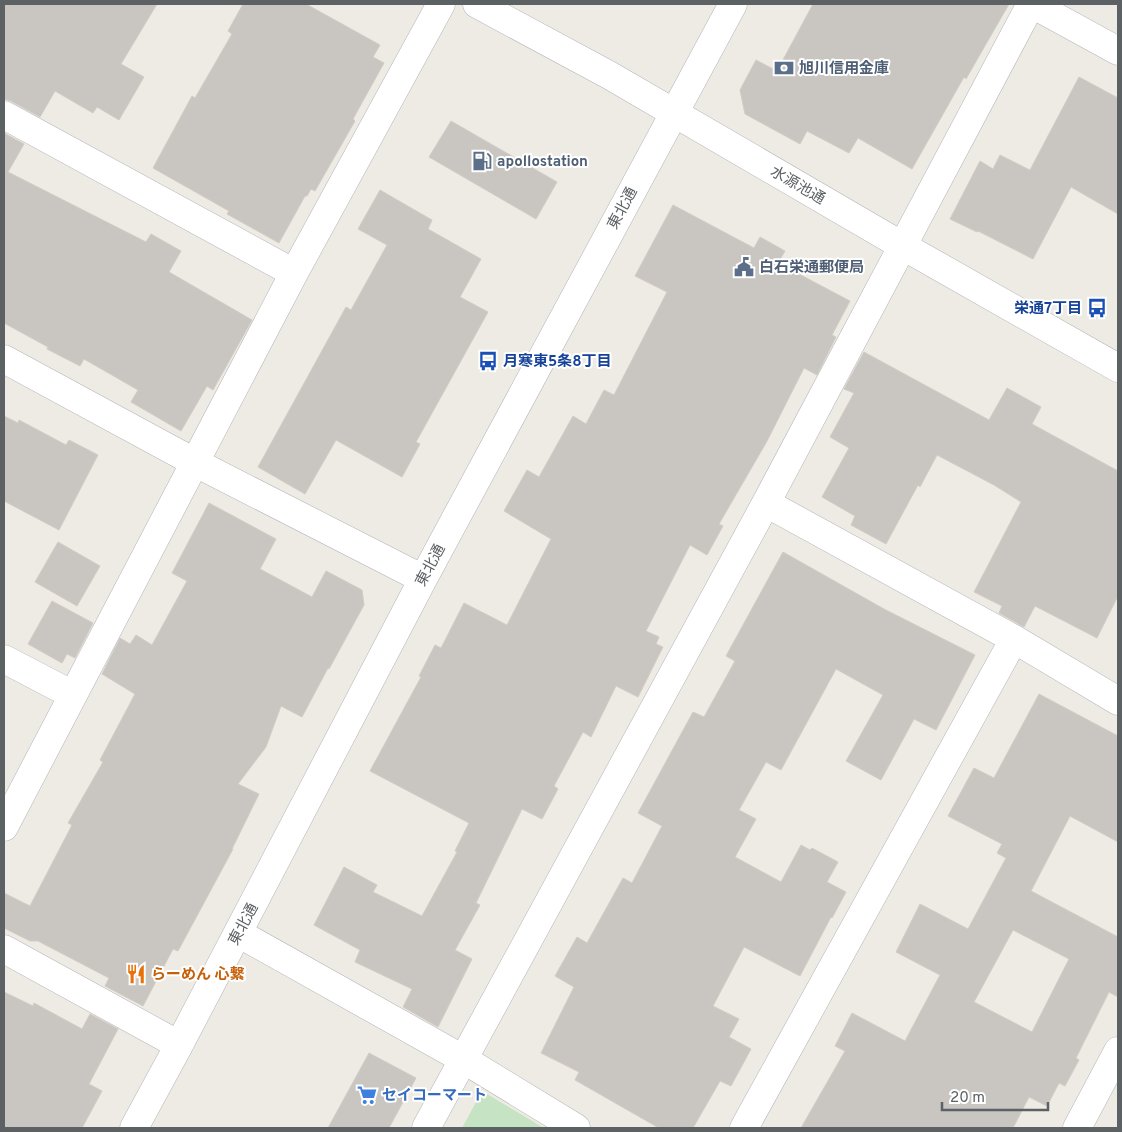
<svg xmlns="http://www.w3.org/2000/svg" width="1122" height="1132" font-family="Overpass,'Noto Sans JP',sans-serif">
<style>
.green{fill:#c6e4c3}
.building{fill:#c9c6c2;stroke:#d2ccc3;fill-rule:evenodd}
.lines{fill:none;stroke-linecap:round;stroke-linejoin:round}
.minor-casing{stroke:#b2b5b9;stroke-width:29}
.minor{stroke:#fff;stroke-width:28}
.labels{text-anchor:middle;stroke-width:4;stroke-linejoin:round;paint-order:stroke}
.service-label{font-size:15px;font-weight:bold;fill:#4e5e75;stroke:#fff;text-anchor:start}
.street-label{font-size:15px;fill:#5c6164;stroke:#fff}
.transit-label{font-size:15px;font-weight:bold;fill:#164399;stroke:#fff;text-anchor:end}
.food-label{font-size:15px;font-weight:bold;fill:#c56008;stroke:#fff;text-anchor:start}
.shop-label{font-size:15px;font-weight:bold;fill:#366cbe;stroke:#fff;text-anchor:start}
</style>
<rect width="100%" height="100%" fill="#eeebe5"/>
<path class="green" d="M482 1091 544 1128H462Z"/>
<path class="building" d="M4 4H157L121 64 144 77 119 120 97 107 93 113 55 91 40 117 11 101 4 99Z
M243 4H306L380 45 373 57 384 63 353 119 355 121 315 191 311 189 307 196H305L279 243 227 214 229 211 153 168 192 96 195 98 232 34 228 31Z
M813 4H1009L966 79 964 77 912 169 858 138 849 153 807 131 800 144 745 114 740 90 756 60 777 71Z
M1079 77 1118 98V214L1071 187 1033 259 978 231 977 232 950 219 980 161 993 169 1000 155 1030 170Z
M451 121 557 182 536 219 429 157Z
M4 133 24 144 8 172 146 242 151 234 181 251 169 272 252 320 213 390 207 386 181 431 131 402 138 390 84 359 80 366 47 349 48 347 4 323Z
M380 190 432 220 428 229 481 259 460 297 488 312 416 442 420 444 402 477 336 440 305 494 258 467 346 307 351 310 387 245 358 229Z
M673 205 754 248 760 237 785 251 778 263 850 301 832 335 836 337 817 375 804 368 766 443 719 524 723 526 707 555 690 545 646 631 659 637 656 644 663 647 638 697 616 686 591 737 583 732 554 786 558 789 542 819 522 809 476 903 480 905 455 950 472 959 438 1027 403 1007 412 989 355 962 360 950 314 925 344 867 377 885 373 892 422 916 457 852 455 851 469 823 370 771 421 677 419 676 435 645 441 648 464 603 507 625 551 539 504 511 527 470 539 477 573 416 586 424 604 390 614 395 667 292 635 276Z
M864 352 989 420 1007 388 1041 407 1032 424 1118 471V596L1097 638 1035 606 1024 627 999 613 1002 606 974 592 1021 502 994 485 937 455 920 487 918 485 886 544 851 525 855 516 822 497 849 448 830 437 854 393 844 389Z
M4 416 18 423 19 420 66 445 69 440 98 455 59 530 4 501Z
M209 503 276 539 260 569 312 597 326 571 362 590 364 605 329 669 328 668 302 717 281 706 266 747 238 784 259 794 232 849H233L178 951 173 949 143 1006 105 986 109 978 38 941H30L4 928V893L30 906 72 825 68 823 103 762 100 760 135 694 102 674 120 638 130 644 136 635 152 645 187 581 172 573Z
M58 542 100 566 77 606 35 582Z
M783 552 884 609 975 655 936 730 914 719 881 780 846 761 883 695 836 669 781 770 766 762 739 810 756 819 735 857 781 882 801 845 810 850 812 848 838 862 827 882 846 892 832 918 831 917 800 976 744 947 713 1006 739 1019 729 1037 751 1049 731 1086 720 1081 693 1128H659L575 1080 579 1072 541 1053 574 987 555 976 577 937 587 943 623 878 632 883 662 826 638 813 693 712 704 717 735 661 726 656Z
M52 601 93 623 75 658 67 654 62 663 28 644Z
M1039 694 1118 736V842L1070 816 1031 891 1118 937V997L1109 992 1076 1058 1079 1060 1065 1086 1059 1083 1047 1106 1029 1097 1013 1128H801L845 1051 835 1046 852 1013 905 1041 940 975 896 952 920 904 968 929 1006 858 997 853 1002 844 948 816 974 768 994 778ZM1013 930 1069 959 1032 1032 974 1002Z
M4 992 33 1006 34 1003 82 1029 90 1014 118 1029 89 1084 102 1091 82 1128H4Z
M369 1053 416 1078 389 1128H328Z"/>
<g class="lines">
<defs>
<path id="minor" d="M477 4 609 75 901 245 1118 368
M1032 4 1118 51
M4 115 294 273
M4 359 196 463 423 579
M766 503 1014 639 1118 701
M4 659 73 695
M4 827 294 273 441 4
M238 933 463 1059 576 1128
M4 949 179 1045
M134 1128 179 1045 423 579 733 4
M426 1128 766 503 1031 4
M744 1128 1014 639
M1077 1128 1118 1051"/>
</defs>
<use href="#minor" class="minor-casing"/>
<use href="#minor" class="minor"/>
</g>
<defs>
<symbol id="bank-bare" viewBox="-9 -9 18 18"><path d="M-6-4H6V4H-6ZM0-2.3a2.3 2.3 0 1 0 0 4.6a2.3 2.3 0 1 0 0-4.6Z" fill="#5c6f8a" stroke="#fff" stroke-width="2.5" paint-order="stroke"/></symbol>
<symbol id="fuel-bare" viewBox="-9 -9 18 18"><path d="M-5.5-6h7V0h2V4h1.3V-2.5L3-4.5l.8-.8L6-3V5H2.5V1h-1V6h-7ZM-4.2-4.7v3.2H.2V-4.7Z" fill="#5c6f8a" stroke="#fff" stroke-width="2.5" paint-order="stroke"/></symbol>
<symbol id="civic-bare" viewBox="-9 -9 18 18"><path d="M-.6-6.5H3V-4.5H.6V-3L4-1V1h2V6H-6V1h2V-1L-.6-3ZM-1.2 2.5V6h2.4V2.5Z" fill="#5c6f8a" stroke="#fff" stroke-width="2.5" paint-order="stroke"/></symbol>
<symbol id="bus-bare" viewBox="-9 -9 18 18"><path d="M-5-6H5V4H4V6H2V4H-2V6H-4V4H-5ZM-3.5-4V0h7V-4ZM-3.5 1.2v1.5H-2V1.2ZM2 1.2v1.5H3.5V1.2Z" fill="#1a4fb4" stroke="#fff" stroke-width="2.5" paint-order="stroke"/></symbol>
<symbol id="restaurant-bare" viewBox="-9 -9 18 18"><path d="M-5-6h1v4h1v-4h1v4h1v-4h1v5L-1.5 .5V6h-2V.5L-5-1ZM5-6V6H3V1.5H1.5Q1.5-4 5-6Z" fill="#e8710a" stroke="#fff" stroke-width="2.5" paint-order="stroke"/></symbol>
<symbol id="supermarket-bare" viewBox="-9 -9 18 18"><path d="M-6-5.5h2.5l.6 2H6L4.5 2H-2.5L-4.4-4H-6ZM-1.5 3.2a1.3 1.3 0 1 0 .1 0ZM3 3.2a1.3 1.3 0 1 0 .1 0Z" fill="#3f7fe0" stroke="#fff" stroke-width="2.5" paint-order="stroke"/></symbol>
</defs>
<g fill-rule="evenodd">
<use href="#bank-bare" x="770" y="54" width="28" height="28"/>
<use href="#fuel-bare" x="468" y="147" width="28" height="28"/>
<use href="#civic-bare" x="730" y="253" width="28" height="28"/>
<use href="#bus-bare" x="1083" y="294" width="28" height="28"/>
<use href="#bus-bare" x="474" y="347" width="28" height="28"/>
<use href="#restaurant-bare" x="122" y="960" width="28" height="28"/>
<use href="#supermarket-bare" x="353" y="1081" width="28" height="28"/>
</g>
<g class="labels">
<g class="service-label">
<text x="799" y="73">旭川信用金庫</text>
<text x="497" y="166">apollostation</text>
<text x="759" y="272">白石栄通郵便局</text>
</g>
<g class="street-label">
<text transform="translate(798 185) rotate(30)" y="5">水源池通</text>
<text transform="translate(622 208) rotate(-62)" y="5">東北通</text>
<text transform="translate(430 565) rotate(-62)" y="5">東北通</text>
<text transform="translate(243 924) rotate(-62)" y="5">東北通</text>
</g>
<g class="transit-label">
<text x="1082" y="313">栄通7丁目</text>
<text x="503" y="366" text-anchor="start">月寒東5条8丁目</text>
</g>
<g class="food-label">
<text x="151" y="979">らーめん 心繋</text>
</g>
<g class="shop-label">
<text x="382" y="1100">セイコーマート</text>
</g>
</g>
<rect width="1122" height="1132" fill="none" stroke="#5c6164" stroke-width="10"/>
<path d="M942 1102v8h106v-8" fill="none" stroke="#5c6164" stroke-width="2.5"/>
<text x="950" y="1102" font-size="15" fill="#5c6164" stroke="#ffffff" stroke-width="4" paint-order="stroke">20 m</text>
</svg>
